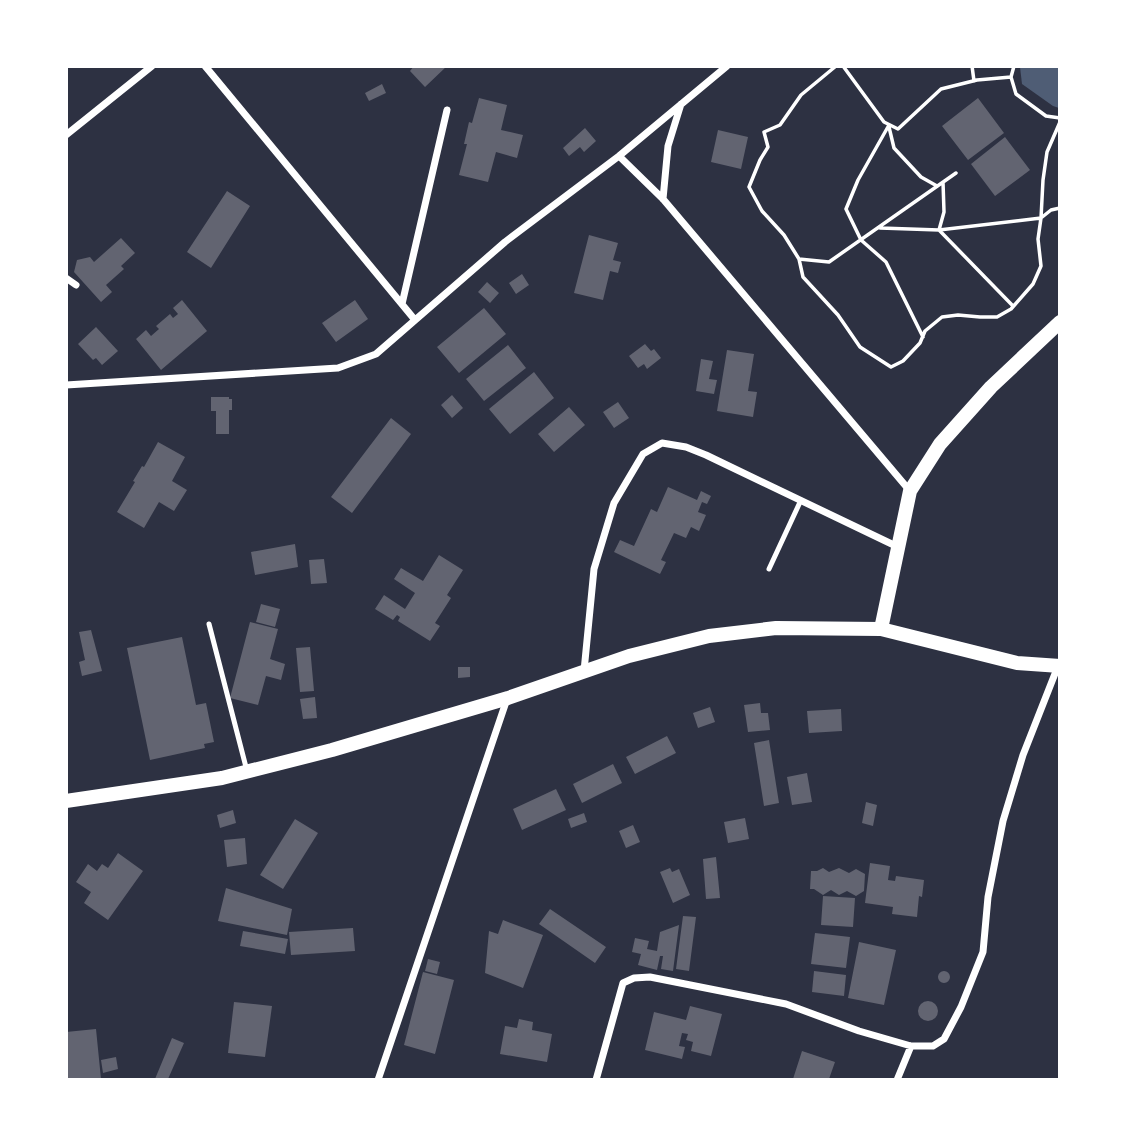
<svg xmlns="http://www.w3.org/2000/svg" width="1126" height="1146" font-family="Mulish,sans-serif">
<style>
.water{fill:#4f5d75}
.building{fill:#626471}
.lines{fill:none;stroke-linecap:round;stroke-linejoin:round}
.path{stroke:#fff;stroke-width:3.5}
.service{stroke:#fff;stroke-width:5}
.minor{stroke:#fff;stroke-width:7}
.secondary{stroke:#fff;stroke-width:14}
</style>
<rect width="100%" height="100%" fill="#2d3142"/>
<path class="water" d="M1020 67H1059V108L1053 106 1022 84Z"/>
<path class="building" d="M414 66H447L425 87 410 71Z
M382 84 386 93 369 101 365 93Z
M479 98 507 105 501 130 523 135 517 158 496 152 488 182 459 175 467 144H464L469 122 472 123Z
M978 98 1004 133 968 160 942 126Z
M585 128 596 141 584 152 580 147 569 156 563 148Z
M718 130 748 137 741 169 711 162Z
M1005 137 1030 170 995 196 971 164Z
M227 191 250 206 211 268 187 252Z
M589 235 618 243 613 260 621 262 618 273 610 271 603 300 574 293Z
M121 238 135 253 121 266 124 269 106 285 112 292 101 302 74 272 77 260 90 257 94 262Z
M522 274 529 285 516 294 509 283Z
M487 282 499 293 490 303 478 292Z
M182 300 207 331 161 370 136 339 146 330 151 336 159 329 156 326 170 314 173 318 178 314 173 308Z
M355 300 368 319 336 342 322 323Z
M484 308 506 334 459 373 437 347Z
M96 327 118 351 102 365 96 358 93 360 78 344Z
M645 344 651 351 654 349 661 358 647 369 644 364 638 368 629 356Z
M508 345 526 368 484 401 466 379Z
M727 350 754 354 748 391 757 392 753 417 717 411Z
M701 359 713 361 709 379 717 380 714 394 696 391Z
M534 372 554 398 510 434 489 409Z
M452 395 463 408 452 418 441 405Z
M211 397H229V399H232V410H229V434H216V411H211Z
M618 402 629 418 614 428 603 412Z
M569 407 585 425 554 452 538 434Z
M391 418 411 434 352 513 331 497Z
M158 442 185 457 172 481 187 490 174 511 159 502 144 528 117 512 135 482 133 481 142 466 144 467Z
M668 487 697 500 701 491 711 496 707 504 702 502 698 512 706 515 699 531 691 527 686 538 674 533 661 560 666 562 660 574 614 552 620 540 634 546 651 509 657 512Z
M295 544 298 567 255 575 251 552Z
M439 555 463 570 447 595 451 598 435 623 440 626 430 641 398 621 400 617 397 615 393 620 375 609 384 595 405 609 415 593 394 579 401 568 423 581Z
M324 559 327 583 311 584 309 560Z
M261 604 280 609 275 627 256 622Z
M250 622 278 629 270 659 285 664 281 680 266 676 258 705 230 698Z
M91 630 102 671 82 676 79 662 85 660 79 632Z
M182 637 196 705 206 703 214 742 204 744 205 748 150 760 127 648Z
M310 647 314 691 300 692 296 648Z
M458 667H470V677L458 678Z
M315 697 317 718 303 719 300 699Z
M760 703 761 713H768L770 730 748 732 744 705Z
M710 707 715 722 698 728 693 713Z
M841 709 842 731 809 733 807 711Z
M667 736 676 753 635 774 626 757Z
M769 740 779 803 764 806 754 743Z
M613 764 622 783 582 803 573 784Z
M807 773 812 802 792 805 787 777Z
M556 789 566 810 522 830 513 809Z
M866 802 877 805 873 826 862 823Z
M233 810 236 823 220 828 217 815Z
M584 813 587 822 571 828 568 819Z
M745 818 749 839 728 843 724 822Z
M295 819 318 833 283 889 260 875Z
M633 825 640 842 626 848 619 831Z
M245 838 247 864 227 867 224 840Z
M118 853 143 871 108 920 84 903 91 892 76 882 88 864 97 871 102 864 108 868Z
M716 857 720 898 706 899 703 859Z
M870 863 890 866 888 880 895 881 896 876 924 880 922 897 919 896 917 917 892 914 893 907 865 903Z
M670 868 672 872 679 869 690 895 673 903 660 872Z
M823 868 829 872 839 868 849 873 856 869 865 874 864 891 856 896 847 891 839 895 831 890 823 895 814 889H810L811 871H817Z
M226 888 292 909 287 935 218 921Z
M823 896 855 898 853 927 821 925Z
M550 909 606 947 595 963 539 924Z
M683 916 696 917 689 971 676 969Z
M503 920 543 935 523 988 485 973 489 931 498 934Z
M679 925 673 971 661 969 663 956H660L657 970 638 965 641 954 632 952 635 938 649 941 647 949 657 951 660 932Z
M353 928 355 951 291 955 289 932Z
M243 931 288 939 285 954 240 946Z
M815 933 850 937 846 968 811 964Z
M859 942 896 950 884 1005 848 998Z
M428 959 440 962 437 974 425 971Z
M938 977a6 6 0 1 1 12 0a6 6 0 1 1-12 0Z
M814 971 846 975 844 996 812 992Z
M423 972 454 980 435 1054 404 1045Z
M918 1011a10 10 0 1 1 20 0a10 10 0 1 1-20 0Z
M234 1002 272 1006 265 1057 228 1053Z
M690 1006 722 1014 711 1056 691 1051 693 1042 686 1040 688 1034 682 1033 679 1046 685 1047 682 1059 645 1050 654 1012 686 1020Z
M519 1019 533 1022 532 1030 552 1034 547 1062 500 1054 505 1026 517 1028Z
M96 1029 101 1079H66V1032Z
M172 1038 184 1043 168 1079H155Z
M802 1051 835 1062 829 1079H793Z
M116 1057 118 1069 103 1073 101 1060Z"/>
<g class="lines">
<path class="path" d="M836 66 801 95 780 125 764 132 768 147 760 160 749 187 762 211 784 235 799 259 803 277 838 315 860 347 891 367 903 361 920 343 925 331 942 317 958 315 980 317H997L1011 309 1033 284 1041 266 1038 239 1041 218 1043 180 1047 152 1060 122
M843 66 884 122 898 129 941 89 977 80 1011 77
M972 66 974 81
M1014 66 1011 77 1016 94 1046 116 1060 118
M889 125 858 180 846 209 861 240 886 262 923 337
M889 127 894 148 921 177 937 186
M943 182 944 212 939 230 1041 218 1051 210 1060 208
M880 228 939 230 1013 306
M799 259 829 262 956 173"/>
<path class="service" d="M769 569 801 500
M209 624 247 771"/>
<path class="minor" d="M205 66 415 320
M66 135 152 66
M619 156 663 199 910 491
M663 199 668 146 681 104
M66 278 76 285
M402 304 447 110
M66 385 338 368 376 354 505 242 619 156 727 66
M584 671 594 569 614 503 643 454 662 443 686 447 706 455 898 547
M378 1080 507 699
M596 1080 623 983 634 978 650 977 786 1004 859 1031 911 1046H933L944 1039 961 1007 983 952 988 897 1003 821 1023 755 1058 666
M897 1080 911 1046"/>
<path class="secondary" d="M881 629 910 491 940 444 991 387 1060 322
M66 801 222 778 332 750 508 698 629 656 709 636 776 628 881 629 1017 663 1060 666"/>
</g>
<rect width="1126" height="1146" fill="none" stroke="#ffffff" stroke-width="136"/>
</svg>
